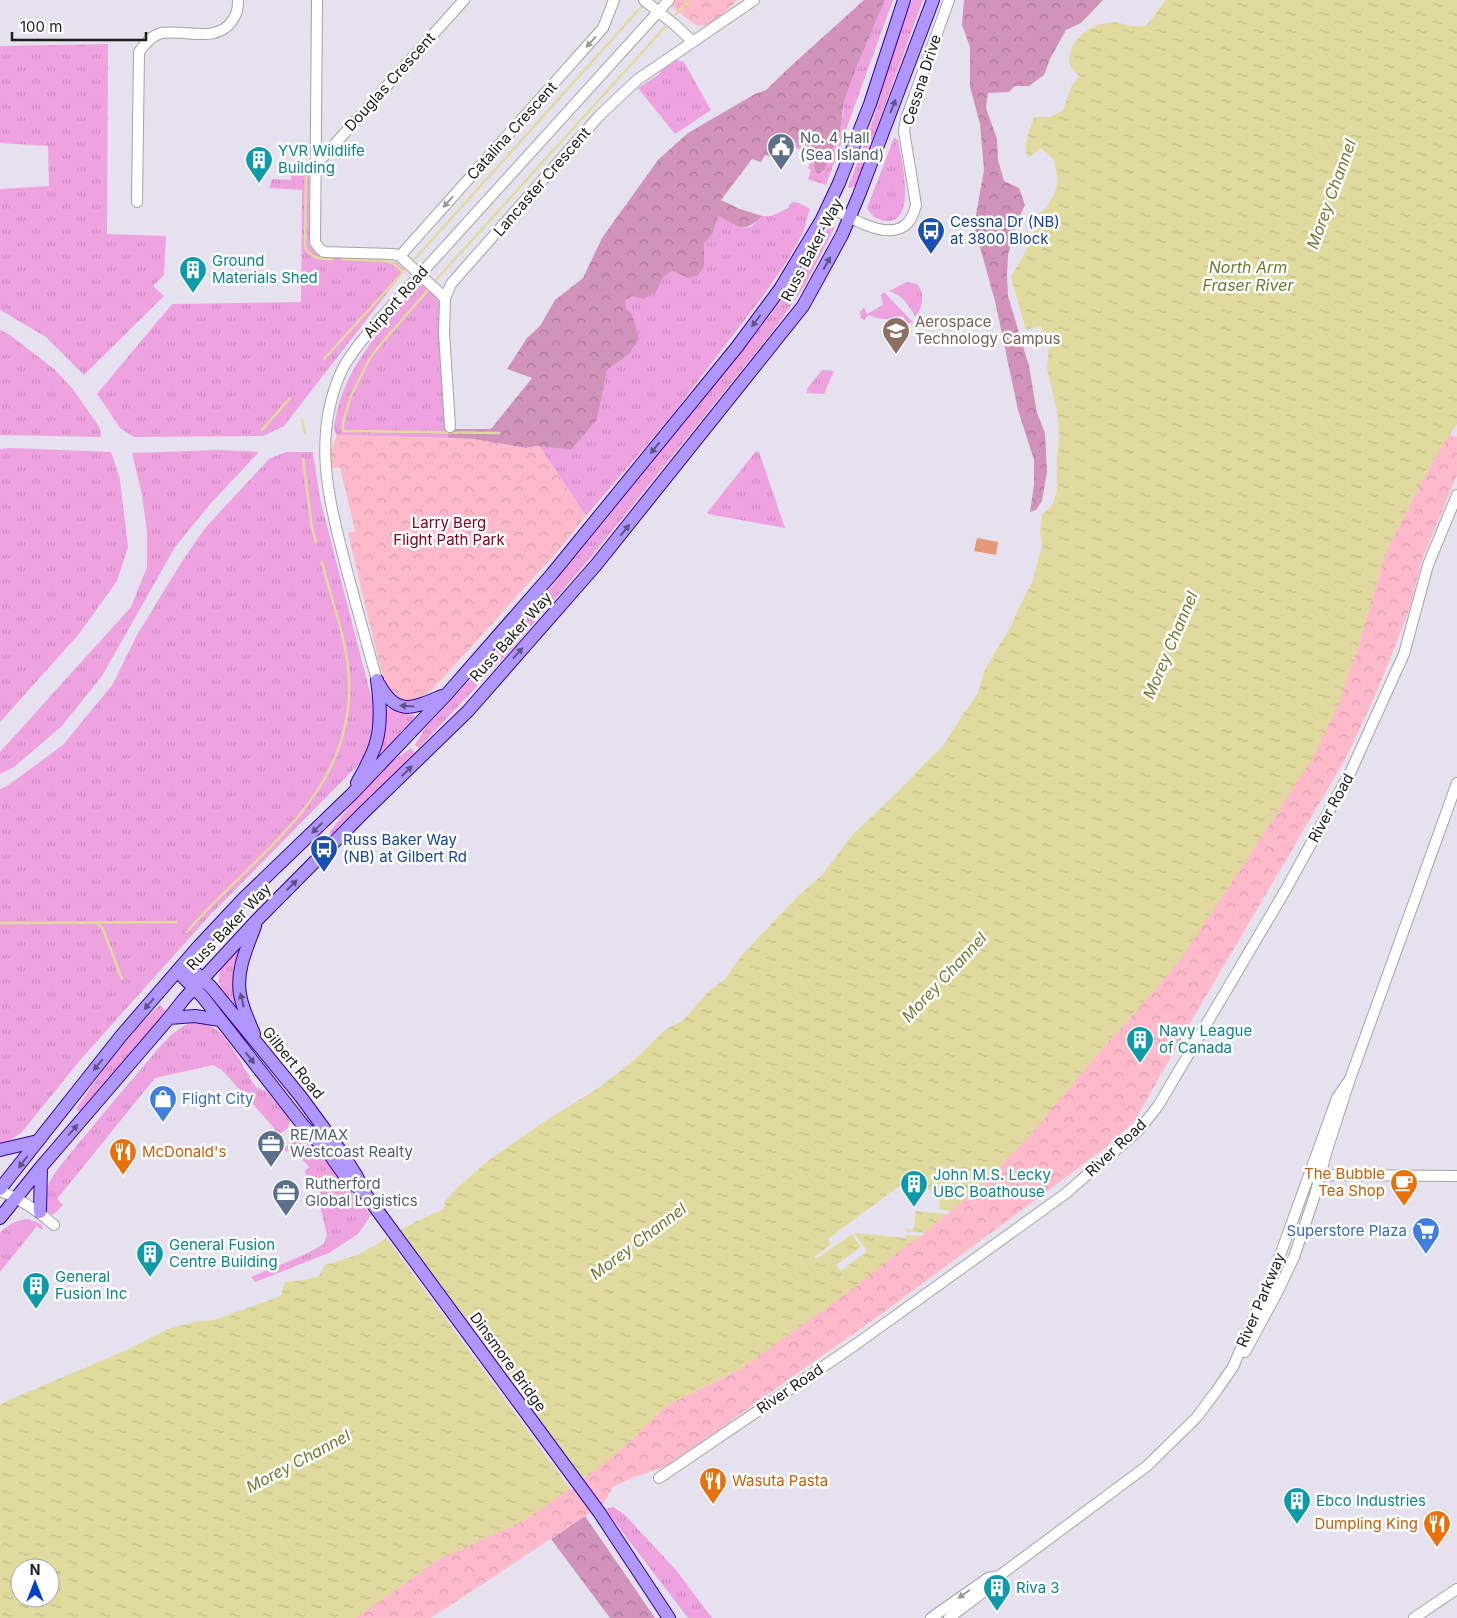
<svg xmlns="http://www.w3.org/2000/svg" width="1457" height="1618" font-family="Inter,sans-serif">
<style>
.grass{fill:url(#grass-tufts)}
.forest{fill:url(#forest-crowns)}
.park{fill:url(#park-crowns)}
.pitch{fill:#e59878}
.water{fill:url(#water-ripples);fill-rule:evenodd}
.pier{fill:#e6e1ef}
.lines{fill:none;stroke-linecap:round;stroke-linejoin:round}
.stream{stroke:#e1da9e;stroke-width:2.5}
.minor-casing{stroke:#a4a4a4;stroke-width:12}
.major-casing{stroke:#330095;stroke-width:14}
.minor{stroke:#fff;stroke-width:10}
.major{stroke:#b096ff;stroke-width:12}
.oneway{fill:#999}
.oneway2{fill:#5f5383}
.labels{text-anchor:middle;stroke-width:5;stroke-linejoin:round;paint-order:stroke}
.street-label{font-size:15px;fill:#1d1d1d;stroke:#fff}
.service-label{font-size:15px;fill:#4e5e75;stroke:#fff;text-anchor:start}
.culture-label{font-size:15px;fill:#0d838f;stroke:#fff;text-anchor:start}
.transit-label{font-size:15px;fill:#164399;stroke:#fff;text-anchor:start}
.education-label{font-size:15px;fill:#785e54;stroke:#fff;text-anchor:start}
.park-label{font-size:15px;fill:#830321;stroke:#fff}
.shop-label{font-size:15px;fill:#366cbe;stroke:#fff;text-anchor:start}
.food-label{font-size:15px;fill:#c56008;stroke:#fff;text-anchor:start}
.water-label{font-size:16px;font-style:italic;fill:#6e7a31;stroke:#fff}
</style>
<defs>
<pattern id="grass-tufts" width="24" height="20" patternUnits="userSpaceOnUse" patternTransform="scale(1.25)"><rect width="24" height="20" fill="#eea2e0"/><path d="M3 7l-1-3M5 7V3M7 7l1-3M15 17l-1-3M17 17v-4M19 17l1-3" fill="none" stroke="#cc8bc0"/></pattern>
<pattern id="forest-crowns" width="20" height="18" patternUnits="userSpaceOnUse" patternTransform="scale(1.25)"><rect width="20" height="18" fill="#d293ba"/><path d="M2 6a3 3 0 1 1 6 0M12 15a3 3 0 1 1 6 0" fill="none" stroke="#aa7797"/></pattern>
<pattern id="park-crowns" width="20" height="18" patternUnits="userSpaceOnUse" patternTransform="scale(1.25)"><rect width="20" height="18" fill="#febaca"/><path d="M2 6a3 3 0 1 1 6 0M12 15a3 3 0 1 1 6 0" fill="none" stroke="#d99fad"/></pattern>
<pattern id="water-ripples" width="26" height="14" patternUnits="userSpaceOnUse" patternTransform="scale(1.25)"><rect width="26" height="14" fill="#e1da9e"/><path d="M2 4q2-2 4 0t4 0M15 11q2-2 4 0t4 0" fill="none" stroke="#c1bb88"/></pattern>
</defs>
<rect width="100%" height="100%" fill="#e6e1ef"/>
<path class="grass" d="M885 0H893L826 185 808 179 811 170 808 168 811 160V155L785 143 791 140 809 150 812 154 813 165 843 116 844 102 855 71Z
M912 0H923L857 182 855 186 849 188 848 187 873 120 894 49Z
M108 44 107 234 166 236 164 275 153 286 164 296 84 375 46 337 0 310V189L49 186 48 146 0 143V46Z
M673 59 684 62 711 110 675 134 638 88 657 76Z
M894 138 898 140C901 157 918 223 886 221 878 220 871 216 867 208Z
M309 165V245L319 256 372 258 396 262 405 270 284 426 263 436 134 437 121 429 97 394 172 304 301 302 302 190 269 188 272 179 291 180 290 166Z
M793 202 799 203 810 209 803 233 787 261 763 296 668 420 586 516 539 446 571 450 597 420 607 370 628 355 625 301 632 296 657 291 663 278 672 271 688 278 704 267V244L713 233 718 216 744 228 751 227 762 216H771L789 208 790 204Z
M830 226H833L834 229 805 285 773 331 587 562 509 652 419 748 415 745 426 727 488 660 544 596 739 355 782 300 817 243Z
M907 282 917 284C926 295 922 307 916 318 909 306 903 295 889 291Z
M420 285C431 286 438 298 441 308L440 356 448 438 337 435C332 429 334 425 336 417 343 377 369 344 394 313 402 304 408 290 420 285Z
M884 292 909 318 913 322 905 325 904 318 902 316C891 321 880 320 869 315L864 320 861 318 860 312 864 307 867 314 883 305 881 295Z
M0 330 10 335 54 369 73 389 100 428 101 437 0 435Z
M822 370 834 371 824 394 807 393V389Z
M10 448 111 452 120 479 128 547 117 581 79 634 0 722V449Z
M220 450 259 452 211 503 175 547 102 676 62 726 14 767 0 774V752L131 607 147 567V532L142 495 132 453Z
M756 451 759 452 785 528 708 514 707 513Z
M286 452H313L320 499 372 700 375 725 370 743 361 762 211 914 81 1059 22 1132 6 1143H0V789L7 786 63 745 113 684 137 635 181 563 205 528 269 459Z
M386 707 401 713 414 715 415 717 381 753H378Z
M411 748 415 753 331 835 329 833 369 782 383 768Z
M240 947 237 1003 235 1004C208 978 218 970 240 947Z
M160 1005 166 1011 80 1111 76 1109C100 1074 128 1034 160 1005Z
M192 1022C218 1020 231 1046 243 1065V1067L250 1076 249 1077 257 1088 258 1087 262 1090H265L287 1115 290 1122 288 1128 276 1137H272L271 1134 275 1129 222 1070 213 1065 155 1078 57 1199 63 1205 55 1213 52 1215C34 1205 51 1177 60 1166 87 1133 114 1100 142 1068 157 1051 171 1030 192 1022Z
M297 1138H303L314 1145 371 1215 358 1234 329 1253 255 1282 251 1277 306 1254 324 1244 327 1235 314 1180 307 1181 305 1171 309 1167 292 1148 287 1152 283 1149Z
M28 1219 41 1224 43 1228 42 1230 37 1226 0 1272V1233C9 1223 16 1221 28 1219Z
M613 1507 624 1514 676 1570 712 1618H688L605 1509Z"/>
<path class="forest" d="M864 0H885L855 71 844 102 840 131 824 170 820 173H817C811 166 816 161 812 154 809 148 797 144 791 140L786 143 788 145 782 161 765 155 761 162 752 159 721 200 740 209 762 216C743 235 740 226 718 216L713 233 704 244V267L697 276 688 278 672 271 663 278 657 291 644 299 632 296 625 301 626 309 632 314 639 339 628 355 607 370 597 420 571 450 539 446 526 448 472 439 448 438 447 429H491L532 378 507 369 527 338 540 326 555 300 583 278 602 238 658 160 688 133 755 94 766 90 793 64Z
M964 0H1103L1081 23 1066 30 1050 59 1044 75 1029 86H1015L1009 92 988 93 986 108 997 139 998 160 1004 181 1019 188 1025 205 1017 222 1008 255 1007 274 1008 296 1029 366 1037 413 1045 433 1047 472 1042 501 1036 510 1030 512 1034 485V460L1018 410 995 301 974 226 984 170 980 124 970 87V47L962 25Z
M585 1516 655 1618H610L551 1539Z"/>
<path class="park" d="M663 0H738L710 25 697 26Z
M337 435 472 439 526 448 539 446 586 516 557 552 432 690 423 697 408 702 396 698 389 691 379 663 348 533 355 531 340 467 331 469 330 453Z
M1449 435 1457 437V475L1422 560 1410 608 1394 649 1375 696 1346 758 1189 1025 1134 1122 1105 1148 1050 1189 880 1315 740 1414 677 1461 664 1467 632 1478 613 1487 603 1504 431 1618H356L437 1560 525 1520 627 1444 666 1406 742 1368 908 1244 922 1235 981 1185 1030 1135 1099 1052 1157 988 1187 950 1227 886 1356 653 1386 551 1437 453Z"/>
<path class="pitch" d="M977 538 998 542 996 555 974 551Z"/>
<path class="water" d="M1166 0H1457V424L1437 453 1386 551 1356 653 1337 707 1314 756 1187 950 1157 988 1099 1052 1030 1135 981 1185 922 1235 908 1244 854 1288 742 1368 666 1406 627 1444 596 1470 525 1520 437 1560 356 1618H0V1404L129 1349 168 1329 199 1321 214 1320 281 1296 285 1282 305 1280 319 1276 325 1265 358 1255 415 1222 444 1209 445 1201 459 1186 489 1160 548 1119 597 1089 634 1060 666 1029 682 1021 708 992 725 979 742 955 797 897 822 875 854 833 902 788 927 761 943 746 963 714 978 693 985 669 1011 626 1020 605 1032 583 1042 546 1040 530 1042 515 1052 506 1057 491V460L1059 434 1057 411 1047 369 1049 346 1047 338 1040 326 1026 330 1011 277 1028 247 1038 214 1046 208 1054 195 1058 182 1054 160 1041 148 1028 158C1022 146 1030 130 1034 117H1050L1063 110 1072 85 1080 76C1072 70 1067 63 1070 53 1076 33 1095 23 1115 22 1120 22 1125 25 1130 26 1135 26 1141 26 1146 26ZM20 1568H50V1598H20Z"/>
<path class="pier" d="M898 1187 940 1191 939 1209 951 1211 948 1214 916 1211 914 1230 906 1229 905 1231 924 1233 921 1236 906 1235V1238L854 1233 867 1251 841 1271 836 1265 861 1247 852 1234 816 1259 814 1257 831 1244 828 1239Z
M398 1229 583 1482 571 1490 385 1236Z"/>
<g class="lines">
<path class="stream" d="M675 15 689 0
M306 174 305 247C311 259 321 259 333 259
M343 259 386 261 393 263 403 272
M413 261 643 5
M435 281 665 27
M428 290 380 345 370 358 351 396 343 422V431L499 433
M324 359 405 270
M302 420 305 433
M262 430 290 398
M303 459 312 528 316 542
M96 922 103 929 122 979
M0 923 176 922
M187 932C200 916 215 902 229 888 295 824 359 766 348 666 344 630 330 597 322 562"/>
<defs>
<path id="minor" d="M317 0 315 242 319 248 324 252 394 254 400 256 445 298
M644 0 675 25 693 42
M316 165 464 0
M137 202 139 52C145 44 152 35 162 33 185 29 216 44 232 21 237 14 238 9 238 0
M828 206C854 219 905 254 916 205L904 131 906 119 949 0
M400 256 603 28 614 0
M450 427 444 333 445 298 451 284 599 116 637 80 754 0
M377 680C366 641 355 602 345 563 328 497 312 435 342 370 351 352 365 337 378 321L669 0
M1316 1179 1321 1176 1330 1175 1457 1176
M0 1191C21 1199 37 1210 54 1225
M1245 1352 1277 1293 1294 1257 1315 1195 1327 1150 1350 1079 1457 783
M659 1478 855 1345 1065 1194 1139 1130 1158 1106 1285 891 1351 771 1404 654 1428 565 1457 495
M931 1618 988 1578 999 1576 1147 1466 1197 1417 1217 1390 1233 1367 1274 1272 1337 1098 1350 1079
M949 1618 995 1583 999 1576
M1414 1618 1457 1589"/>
<path id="major" d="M379 684C397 717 413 708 442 696
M357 783C364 770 372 757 376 743 382 723 380 701 377 680
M185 963 211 987 301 1097 342 1153 356 1175 366 1195 599 1512 669 1618
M177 971 202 996 302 1124 330 1155 347 1179 360 1189
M169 1018 195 1016 220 1020
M254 1034C249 1021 242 1008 240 994 236 970 247 948 255 926
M0 1150 38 1141
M0 1189 121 1036 198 947 243 899 352 794 447 694 552 574 737 347 780 289 822 219 839 183 870 104 904 0
M40 1212 41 1167
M0 1218 41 1167 169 1018 184 999 257 920 363 813 468 711 596 565 803 306 842 235 859 195 933 0"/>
</defs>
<use href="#minor" class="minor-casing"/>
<use href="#major" class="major-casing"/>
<use href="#minor" class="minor"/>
<use href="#major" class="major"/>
</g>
<defs><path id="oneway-solid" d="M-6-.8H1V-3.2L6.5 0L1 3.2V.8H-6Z" transform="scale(1.25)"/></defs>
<g class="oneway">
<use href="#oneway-solid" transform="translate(591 42) rotate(132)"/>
<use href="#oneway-solid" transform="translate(448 202) rotate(132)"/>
<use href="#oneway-solid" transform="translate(964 1594) rotate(145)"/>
</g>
<g class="oneway2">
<use href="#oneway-solid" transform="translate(893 106) rotate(-69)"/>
<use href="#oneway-solid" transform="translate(827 263) rotate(-61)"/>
<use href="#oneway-solid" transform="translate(756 321) rotate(127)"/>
<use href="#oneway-solid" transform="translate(655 448) rotate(129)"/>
<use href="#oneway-solid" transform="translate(625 530) rotate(-51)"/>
<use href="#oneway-solid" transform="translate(518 653) rotate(-48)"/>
<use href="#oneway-solid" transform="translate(407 706) rotate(-176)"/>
<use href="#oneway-solid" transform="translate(407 771) rotate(-44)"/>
<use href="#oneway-solid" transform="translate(317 828) rotate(136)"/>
<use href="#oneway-solid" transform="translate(292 885) rotate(-45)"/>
<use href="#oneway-solid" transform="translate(242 1000) rotate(-104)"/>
<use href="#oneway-solid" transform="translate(149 1004) rotate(131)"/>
<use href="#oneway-solid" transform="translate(250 1058) rotate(52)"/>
<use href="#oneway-solid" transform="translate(98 1065) rotate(129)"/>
<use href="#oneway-solid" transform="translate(73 1130) rotate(-49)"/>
<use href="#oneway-solid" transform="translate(23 1162) rotate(127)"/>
</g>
<defs>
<symbol id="civic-pin" viewBox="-11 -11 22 30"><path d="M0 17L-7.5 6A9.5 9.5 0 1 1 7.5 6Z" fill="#5c6f8a" stroke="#fff"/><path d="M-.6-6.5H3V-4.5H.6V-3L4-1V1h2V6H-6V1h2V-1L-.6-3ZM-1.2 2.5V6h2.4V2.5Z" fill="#fff"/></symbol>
<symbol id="building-pin" viewBox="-11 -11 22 30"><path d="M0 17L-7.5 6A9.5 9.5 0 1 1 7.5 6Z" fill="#0f9aa8" stroke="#fff"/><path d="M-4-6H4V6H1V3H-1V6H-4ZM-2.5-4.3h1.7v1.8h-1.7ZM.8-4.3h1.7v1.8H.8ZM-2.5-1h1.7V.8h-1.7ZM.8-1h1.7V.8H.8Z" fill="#fff"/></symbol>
<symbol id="bus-pin" viewBox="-11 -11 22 30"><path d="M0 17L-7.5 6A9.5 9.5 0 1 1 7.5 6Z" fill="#1a4fb4" stroke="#fff"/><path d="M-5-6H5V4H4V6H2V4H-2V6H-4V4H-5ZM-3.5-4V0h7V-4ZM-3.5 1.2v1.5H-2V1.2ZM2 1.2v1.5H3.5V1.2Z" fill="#fff"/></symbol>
<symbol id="university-pin" viewBox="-11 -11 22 30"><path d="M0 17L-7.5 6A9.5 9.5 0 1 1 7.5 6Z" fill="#8d6e63" stroke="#fff"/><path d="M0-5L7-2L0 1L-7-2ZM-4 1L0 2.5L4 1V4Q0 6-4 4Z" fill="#fff"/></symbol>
<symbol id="shop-pin" viewBox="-11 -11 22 30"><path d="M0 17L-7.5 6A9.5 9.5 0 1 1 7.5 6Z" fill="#3f7fe0" stroke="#fff"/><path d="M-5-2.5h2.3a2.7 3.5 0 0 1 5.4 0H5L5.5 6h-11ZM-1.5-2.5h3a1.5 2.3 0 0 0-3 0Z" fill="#fff"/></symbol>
<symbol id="office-pin" viewBox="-11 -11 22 30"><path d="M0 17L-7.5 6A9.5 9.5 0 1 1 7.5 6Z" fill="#5c6f8a" stroke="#fff"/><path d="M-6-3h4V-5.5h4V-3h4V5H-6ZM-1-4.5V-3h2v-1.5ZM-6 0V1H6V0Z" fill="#fff"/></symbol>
<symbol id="restaurant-pin" viewBox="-11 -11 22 30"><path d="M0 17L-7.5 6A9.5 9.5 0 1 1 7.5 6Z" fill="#e8710a" stroke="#fff"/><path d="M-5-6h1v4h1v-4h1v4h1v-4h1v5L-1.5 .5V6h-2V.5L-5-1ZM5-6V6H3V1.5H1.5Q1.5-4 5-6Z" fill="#fff"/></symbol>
<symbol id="cafe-pin" viewBox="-11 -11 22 30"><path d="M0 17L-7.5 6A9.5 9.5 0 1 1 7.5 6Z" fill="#e8710a" stroke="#fff"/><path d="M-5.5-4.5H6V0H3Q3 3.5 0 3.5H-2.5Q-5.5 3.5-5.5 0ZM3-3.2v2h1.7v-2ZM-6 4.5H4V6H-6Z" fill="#fff"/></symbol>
<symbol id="supermarket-pin" viewBox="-11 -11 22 30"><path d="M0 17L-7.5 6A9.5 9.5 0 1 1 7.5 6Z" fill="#3f7fe0" stroke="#fff"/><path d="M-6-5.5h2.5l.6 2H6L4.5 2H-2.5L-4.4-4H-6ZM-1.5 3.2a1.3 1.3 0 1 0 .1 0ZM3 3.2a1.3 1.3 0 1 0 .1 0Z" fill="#fff"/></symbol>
</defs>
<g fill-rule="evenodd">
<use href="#civic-pin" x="765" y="131" width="32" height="43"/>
<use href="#building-pin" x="243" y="144" width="32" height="43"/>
<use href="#bus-pin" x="915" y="215" width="32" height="43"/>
<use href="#building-pin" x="177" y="254" width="32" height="43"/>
<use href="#university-pin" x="880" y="315" width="32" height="43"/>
<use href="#bus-pin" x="308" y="833" width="32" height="43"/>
<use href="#building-pin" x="1124" y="1024" width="32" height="43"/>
<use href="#shop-pin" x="147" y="1083" width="32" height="43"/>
<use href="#office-pin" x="255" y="1128" width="32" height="43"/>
<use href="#restaurant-pin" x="107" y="1136" width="32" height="43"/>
<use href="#cafe-pin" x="1388" y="1167" width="32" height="43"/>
<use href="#building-pin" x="898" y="1168" width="32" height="43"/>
<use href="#office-pin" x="270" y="1177" width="32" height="43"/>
<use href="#supermarket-pin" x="1410" y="1215" width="32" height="43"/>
<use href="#building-pin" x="134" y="1238" width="32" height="43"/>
<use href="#building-pin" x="20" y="1270" width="32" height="43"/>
<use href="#restaurant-pin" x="697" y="1465" width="32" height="43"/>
<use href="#building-pin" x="1281" y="1485" width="32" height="43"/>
<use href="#restaurant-pin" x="1421" y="1508" width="32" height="43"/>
<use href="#building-pin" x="981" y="1572" width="32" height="43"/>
</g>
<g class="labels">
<g class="street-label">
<text transform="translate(922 80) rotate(-72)" y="5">Cessna Drive</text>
<text transform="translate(390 82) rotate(-48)" y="5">Douglas Crescent</text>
<text transform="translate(512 131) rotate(-48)" y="5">Catalina Crescent</text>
<text transform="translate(542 182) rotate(-49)" y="5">Lancaster Crescent</text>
<text transform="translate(812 250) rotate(-62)" y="5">Russ Baker Way</text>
<text transform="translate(396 302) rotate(-49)" y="5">Airport Road</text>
<text transform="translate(511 637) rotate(-48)" y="5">Russ Baker Way</text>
<text transform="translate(1331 808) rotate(-61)" y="5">River Road</text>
<text transform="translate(229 927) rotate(-46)" y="5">Russ Baker Way</text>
<text transform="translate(293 1063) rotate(51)" y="5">Gilbert Road</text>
<text transform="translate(1116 1148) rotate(-43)" y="5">River Road</text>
<text transform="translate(1261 1300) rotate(-67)" y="5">River Parkway</text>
<text transform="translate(508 1362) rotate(54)" y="5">Dinsmore Bridge</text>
<text transform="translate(790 1389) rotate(-34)" y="5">River Road</text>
</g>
<g class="service-label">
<text x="800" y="143">No. 4 Hall<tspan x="800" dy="17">(Sea Island)</tspan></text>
<text x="290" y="1140">RE/MAX<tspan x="290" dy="17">Westcoast Realty</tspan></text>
<text x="305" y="1189">Rutherford<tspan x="305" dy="17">Global Logistics</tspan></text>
</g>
<g class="culture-label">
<text x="278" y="156">YVR Wildlife<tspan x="278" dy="17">Building</tspan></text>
<text x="212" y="266">Ground<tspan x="212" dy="17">Materials Shed</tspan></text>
<text x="1159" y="1036">Navy League<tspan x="1159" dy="17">of Canada</tspan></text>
<text x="933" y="1180">John M.S. Lecky<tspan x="933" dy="17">UBC Boathouse</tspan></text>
<text x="169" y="1250">General Fusion<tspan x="169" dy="17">Centre Building</tspan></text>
<text x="55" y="1282">General<tspan x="55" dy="17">Fusion Inc</tspan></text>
<text x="1316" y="1506">Ebco Industries</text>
<text x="1016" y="1593">Riva 3</text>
</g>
<g class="transit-label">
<text x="950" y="227">Cessna Dr (NB)<tspan x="950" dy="17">at 3800 Block</tspan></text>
<text x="343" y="845">Russ Baker Way<tspan x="343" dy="17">(NB) at Gilbert Rd</tspan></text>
</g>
<g class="education-label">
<text x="915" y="327">Aerospace<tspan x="915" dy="17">Technology Campus</tspan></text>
</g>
<g class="park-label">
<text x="449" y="528">Larry Berg<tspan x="449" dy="17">Flight Path Park</tspan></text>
</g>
<g class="shop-label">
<text x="182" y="1104">Flight City</text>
<text x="1407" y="1236" text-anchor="end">Superstore Plaza</text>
</g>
<g class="food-label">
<text x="142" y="1157">McDonald's</text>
<text x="1385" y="1179" text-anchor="end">The Bubble<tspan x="1385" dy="17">Tea Shop</tspan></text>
<text x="732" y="1486">Wasuta Pasta</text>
<text x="1418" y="1529" text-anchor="end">Dumpling King</text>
</g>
<g class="water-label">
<text transform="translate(1331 194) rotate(-70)" y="6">Morey Channel</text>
<text x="1248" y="273">North Arm<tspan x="1248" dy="18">Fraser River</tspan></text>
<text transform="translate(1170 645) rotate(-67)" y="6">Morey Channel</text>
<text transform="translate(944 977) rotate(-47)" y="6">Morey Channel</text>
<text transform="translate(638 1241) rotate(-37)" y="6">Morey Channel</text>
<text transform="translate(298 1461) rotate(-28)" y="6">Morey Channel</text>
</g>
</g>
<g transform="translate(35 1583)"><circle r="24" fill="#ffffff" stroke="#a5a5a5"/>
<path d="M0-4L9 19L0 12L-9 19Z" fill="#0041c9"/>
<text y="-8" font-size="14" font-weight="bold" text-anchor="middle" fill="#1d1d1d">N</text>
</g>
<path d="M12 32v8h134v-8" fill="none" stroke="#1d1d1d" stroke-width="2.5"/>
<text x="20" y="32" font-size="15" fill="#1d1d1d" stroke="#ffffff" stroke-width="4" paint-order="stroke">100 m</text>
</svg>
